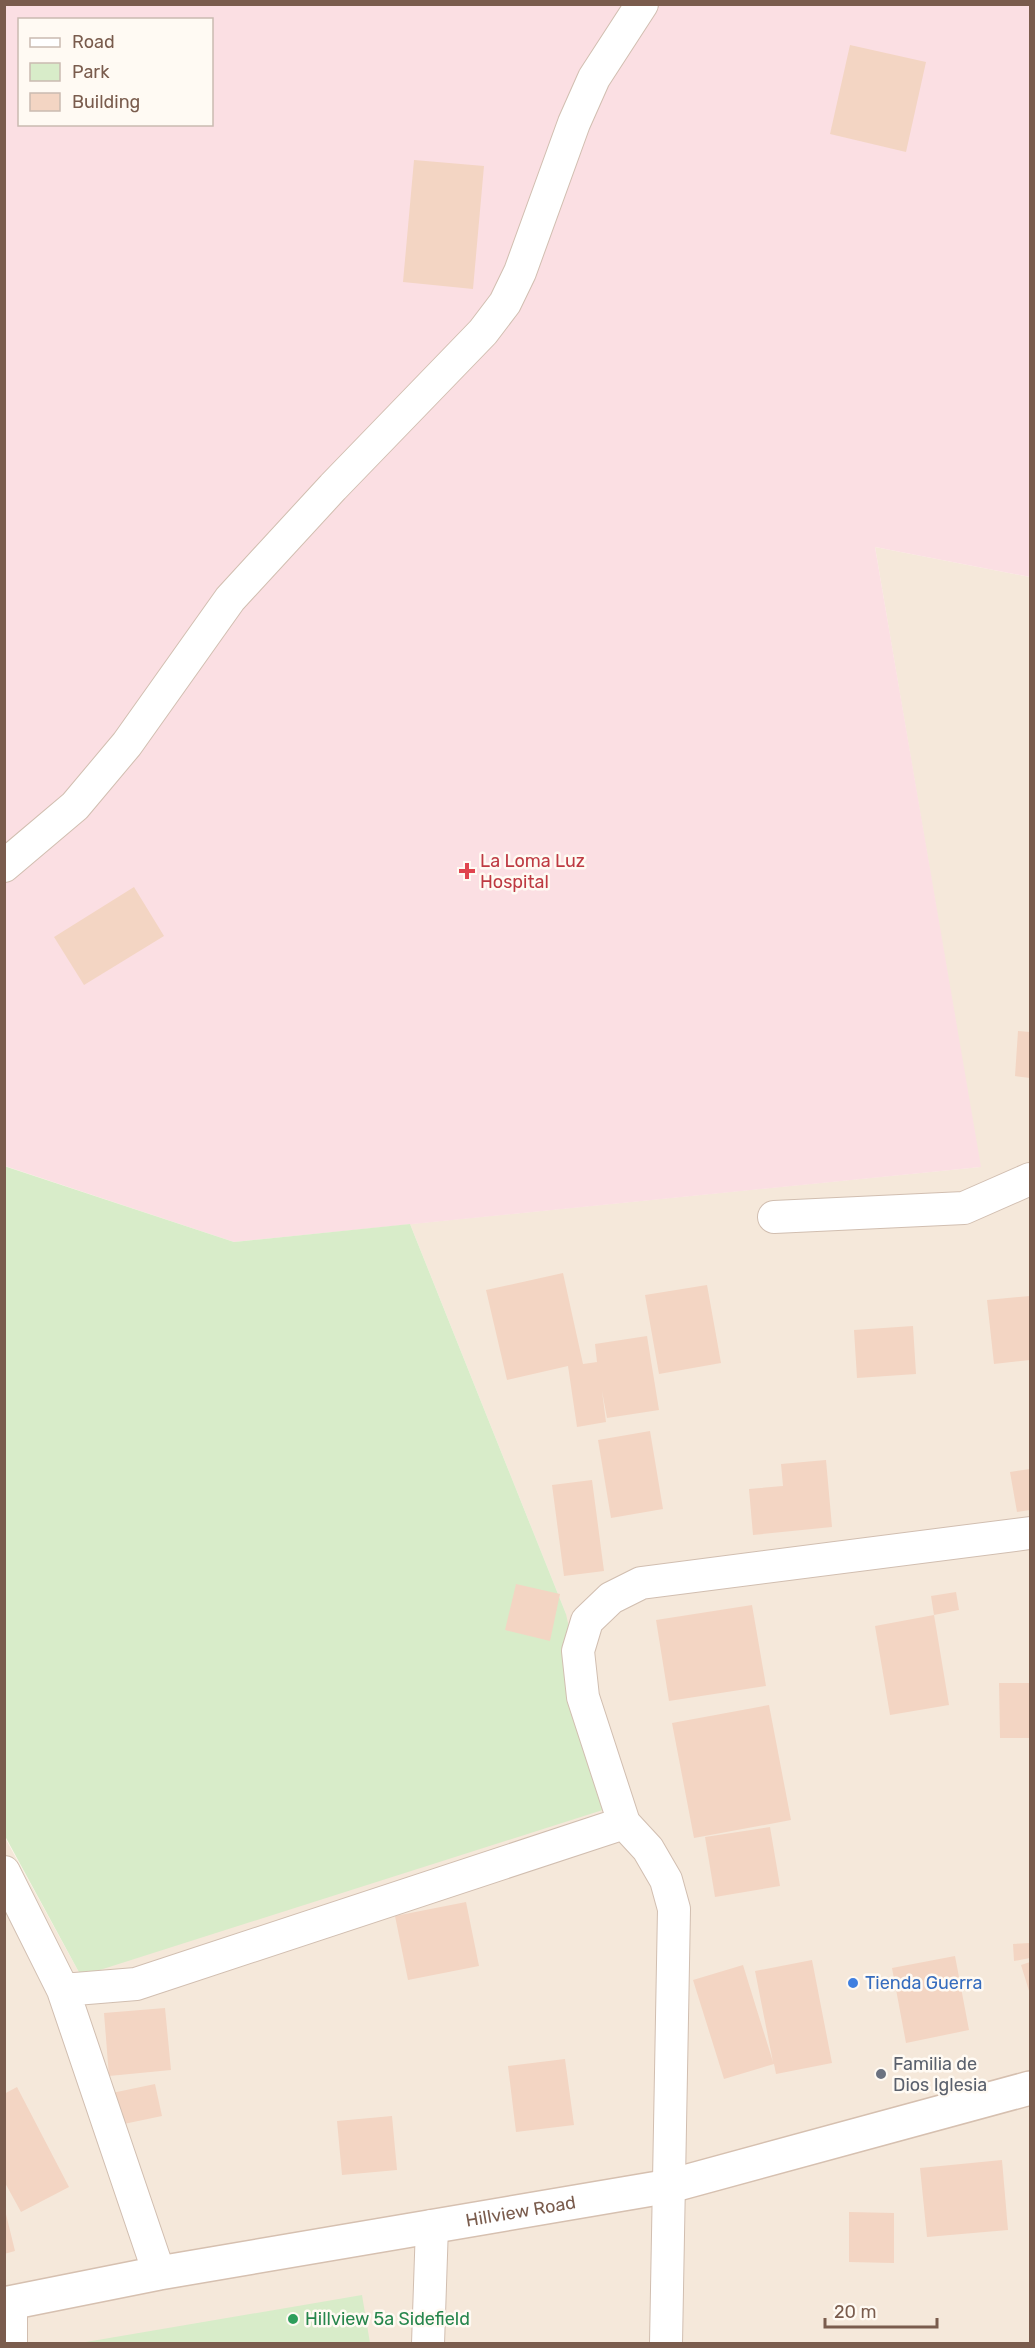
<svg xmlns="http://www.w3.org/2000/svg" width="1035" height="2348" font-family="Rubik,sans-serif">
<style>
.residential{fill:#f5e8da}
.medical{fill:#fbdfe3;fill-rule:evenodd}
.green{fill:#d8ecc9}
.building{fill:#f3d5c3}
.lines{fill:none;stroke-linecap:round;stroke-linejoin:round}
.street-casing{stroke:#d1beb0;stroke-width:34}
.secondary-casing{stroke:#d6c0b0;stroke-width:36}
.street{stroke:#fff;stroke-width:32}
.secondary{stroke:#fff;stroke-width:33}
.health-dot{fill:#e0444e;stroke:#fffaf3;stroke-width:2}
.shop-dot{fill:#3f7fe0;stroke:#fffaf3;stroke-width:2}
.worship-dot{fill:#6b7280;stroke:#fffaf3;stroke-width:2}
.leisure-dot{fill:#2e9e5b;stroke:#fffaf3;stroke-width:2}
.labels{text-anchor:middle;stroke-width:5;stroke-linejoin:round;paint-order:stroke}
.health-label{font-size:18px;fill:#be3a42;stroke:#fffaf3;text-anchor:start}
.shop-label{font-size:18px;fill:#366cbe;stroke:#fffaf3;text-anchor:start}
.worship-label{font-size:18px;fill:#5b616d;stroke:#fffaf3;text-anchor:start}
.street-label{font-size:18px;fill:#7a5c4d;stroke:#fffaf3}
.leisure-label{font-size:18px;fill:#27864d;stroke:#fffaf3;text-anchor:start}
</style>
<rect width="100%" height="100%" fill="#fdf6ec"/>
<path class="residential" d="M875 547 1030 577V2343H5L4 1836 81 1976 566 1614 410 1224 980 1167Z"/>
<path class="medical" d="M5 5H1030V577L875 547 981 1167 234 1242 5 1166ZM20 20H212V124H20Z"/>
<path class="green" d="M4 1166 234 1242 410 1224 566 1614 609 1808 81 1976 5 1836Z
M362 2295 370 2343H80Z"/>
<path class="building" d="M850 45 926 62 906 152 830 134Z
M414 160 484 166 473 289 403 282Z
M134 887 164 936 84 985 54 937Z
M1018 1031 1030 1032V1078L1015 1076Z
M563 1273 583 1364 597 1362 595 1344 647 1336 659 1410 607 1418 602 1391 606 1422 577 1427 568 1366 507 1380 486 1290Z
M707 1285 721 1363 659 1374 645 1295Z
M1030 1296V1360L994 1364 987 1300Z
M913 1326 916 1374 857 1378 854 1330Z
M650 1431 663 1509 611 1518 598 1440Z
M826 1460 832 1527 753 1535 749 1489 783 1486 781 1464Z
M1030 1469V1510L1017 1512 1010 1472Z
M592 1480 604 1571 564 1576 552 1485Z
M516 1584 560 1594 550 1641 505 1630Z
M956 1592 959 1610 934 1615 931 1596Z
M752 1605 766 1686 669 1701 656 1620Z
M934 1615 949 1705 890 1715 875 1626Z
M999 1683H1030V1738H1000Z
M769 1705 791 1820 694 1838 672 1723Z
M770 1827 780 1886 715 1897 705 1837Z
M466 1902 479 1966 408 1980 395 1916Z
M1030 1943V1958L1014 1961 1013 1944Z
M955 1956 969 2030 906 2043 892 1968Z
M812 1960 832 2063 776 2074 774 2064 724 2079 693 1980 743 1965 773 2062 755 1971Z
M1030 1962V1994L1021 1965Z
M165 2008 171 2070 109 2076 104 2013Z
M565 2059 574 2125 516 2132 508 2066Z
M155 2084 162 2116 119 2125 112 2093Z
M17 2087 69 2187 21 2212 4 2181V2094Z
M392 2116 397 2170 342 2175 337 2121Z
M1002 2160 1008 2230 927 2237 920 2168Z
M4 2206 15 2251 4 2254Z
M849 2212 894 2213V2263L849 2262Z"/>
<g class="lines">
<defs>
<path id="street" d="M4 866 75 806 127 744 230 599 333 487 483 332 505 303 520 272 574 123 594 78 642 4
M774 1217 964 1208 1030 1179
M4 1872 63 1990 159 2273
M63 1990 136 1984 624 1823
M11 2344V2303
M428 2344 432 2226
M666 2344 674 1909 666 1880 648 1849 624 1823 583 1697 578 1651 587 1621 611 1598 641 1583 1030 1533"/>
<g id="secondary">
<path id="s1" d="M4 2304 159 2273 670 2186 1030 2088"/>
</g>
</defs>
<use href="#street" class="street-casing"/>
<use href="#secondary" class="secondary-casing"/>
<use href="#street" class="street"/>
<use href="#secondary" class="secondary"/>
</g>
<path class="health-dot" d="M464 862h6v6h6v6h-6v6h-6v-6h-6v-6h6z"/>
<circle class="shop-dot" cx="853" cy="1983" r="6"/>
<circle class="worship-dot" cx="881" cy="2074" r="6"/>
<circle class="leisure-dot" cx="293" cy="2319" r="6"/>
<g class="labels">
<g class="health-label">
<text x="480" y="867">La Loma Luz<tspan x="480" dy="21">Hospital</tspan></text>
</g>
<g class="shop-label">
<text x="865" y="1989">Tienda Guerra</text>
</g>
<g class="worship-label">
<text x="893" y="2070">Familia de<tspan x="893" dy="21">Dios Iglesia</tspan></text>
</g>
<g class="street-label">
<text dy="6" stroke="none"><textPath href="#s1" startOffset="525">Hillview Road</textPath></text>
</g>
<g class="leisure-label">
<text x="305" y="2325">Hillview 5a Sidefield</text>
</g>
</g>
<rect width="1035" height="2348" fill="none" stroke="#7a5c4d" stroke-width="12"/>
<rect x="18" y="18" width="195" height="108" fill="#fffaf3" stroke="#cabbb1" stroke-width="1.5"/>
<rect x="30" y="38" width="30" height="9" fill="#ffffff" stroke="#cabbb1" stroke-width="1.5"/>
<text x="72" y="48" font-size="18" fill="#7a5c4d">Road</text>
<rect x="30" y="63" width="30" height="18" fill="#d8ecc9" stroke="#cabbb1" stroke-width="1.5"/>
<text x="72" y="78" font-size="18" fill="#7a5c4d">Park</text>
<rect x="30" y="93" width="30" height="18" fill="#f3d5c3" stroke="#cabbb1" stroke-width="1.5"/>
<text x="72" y="108" font-size="18" fill="#7a5c4d">Building</text>
<path d="M825 2318v9h112v-9" fill="none" stroke="#7a5c4d" stroke-width="3"/>
<text x="834" y="2318" font-size="18" fill="#7a5c4d" stroke="#fffaf3" stroke-width="4.5" paint-order="stroke">20 m</text>
</svg>
